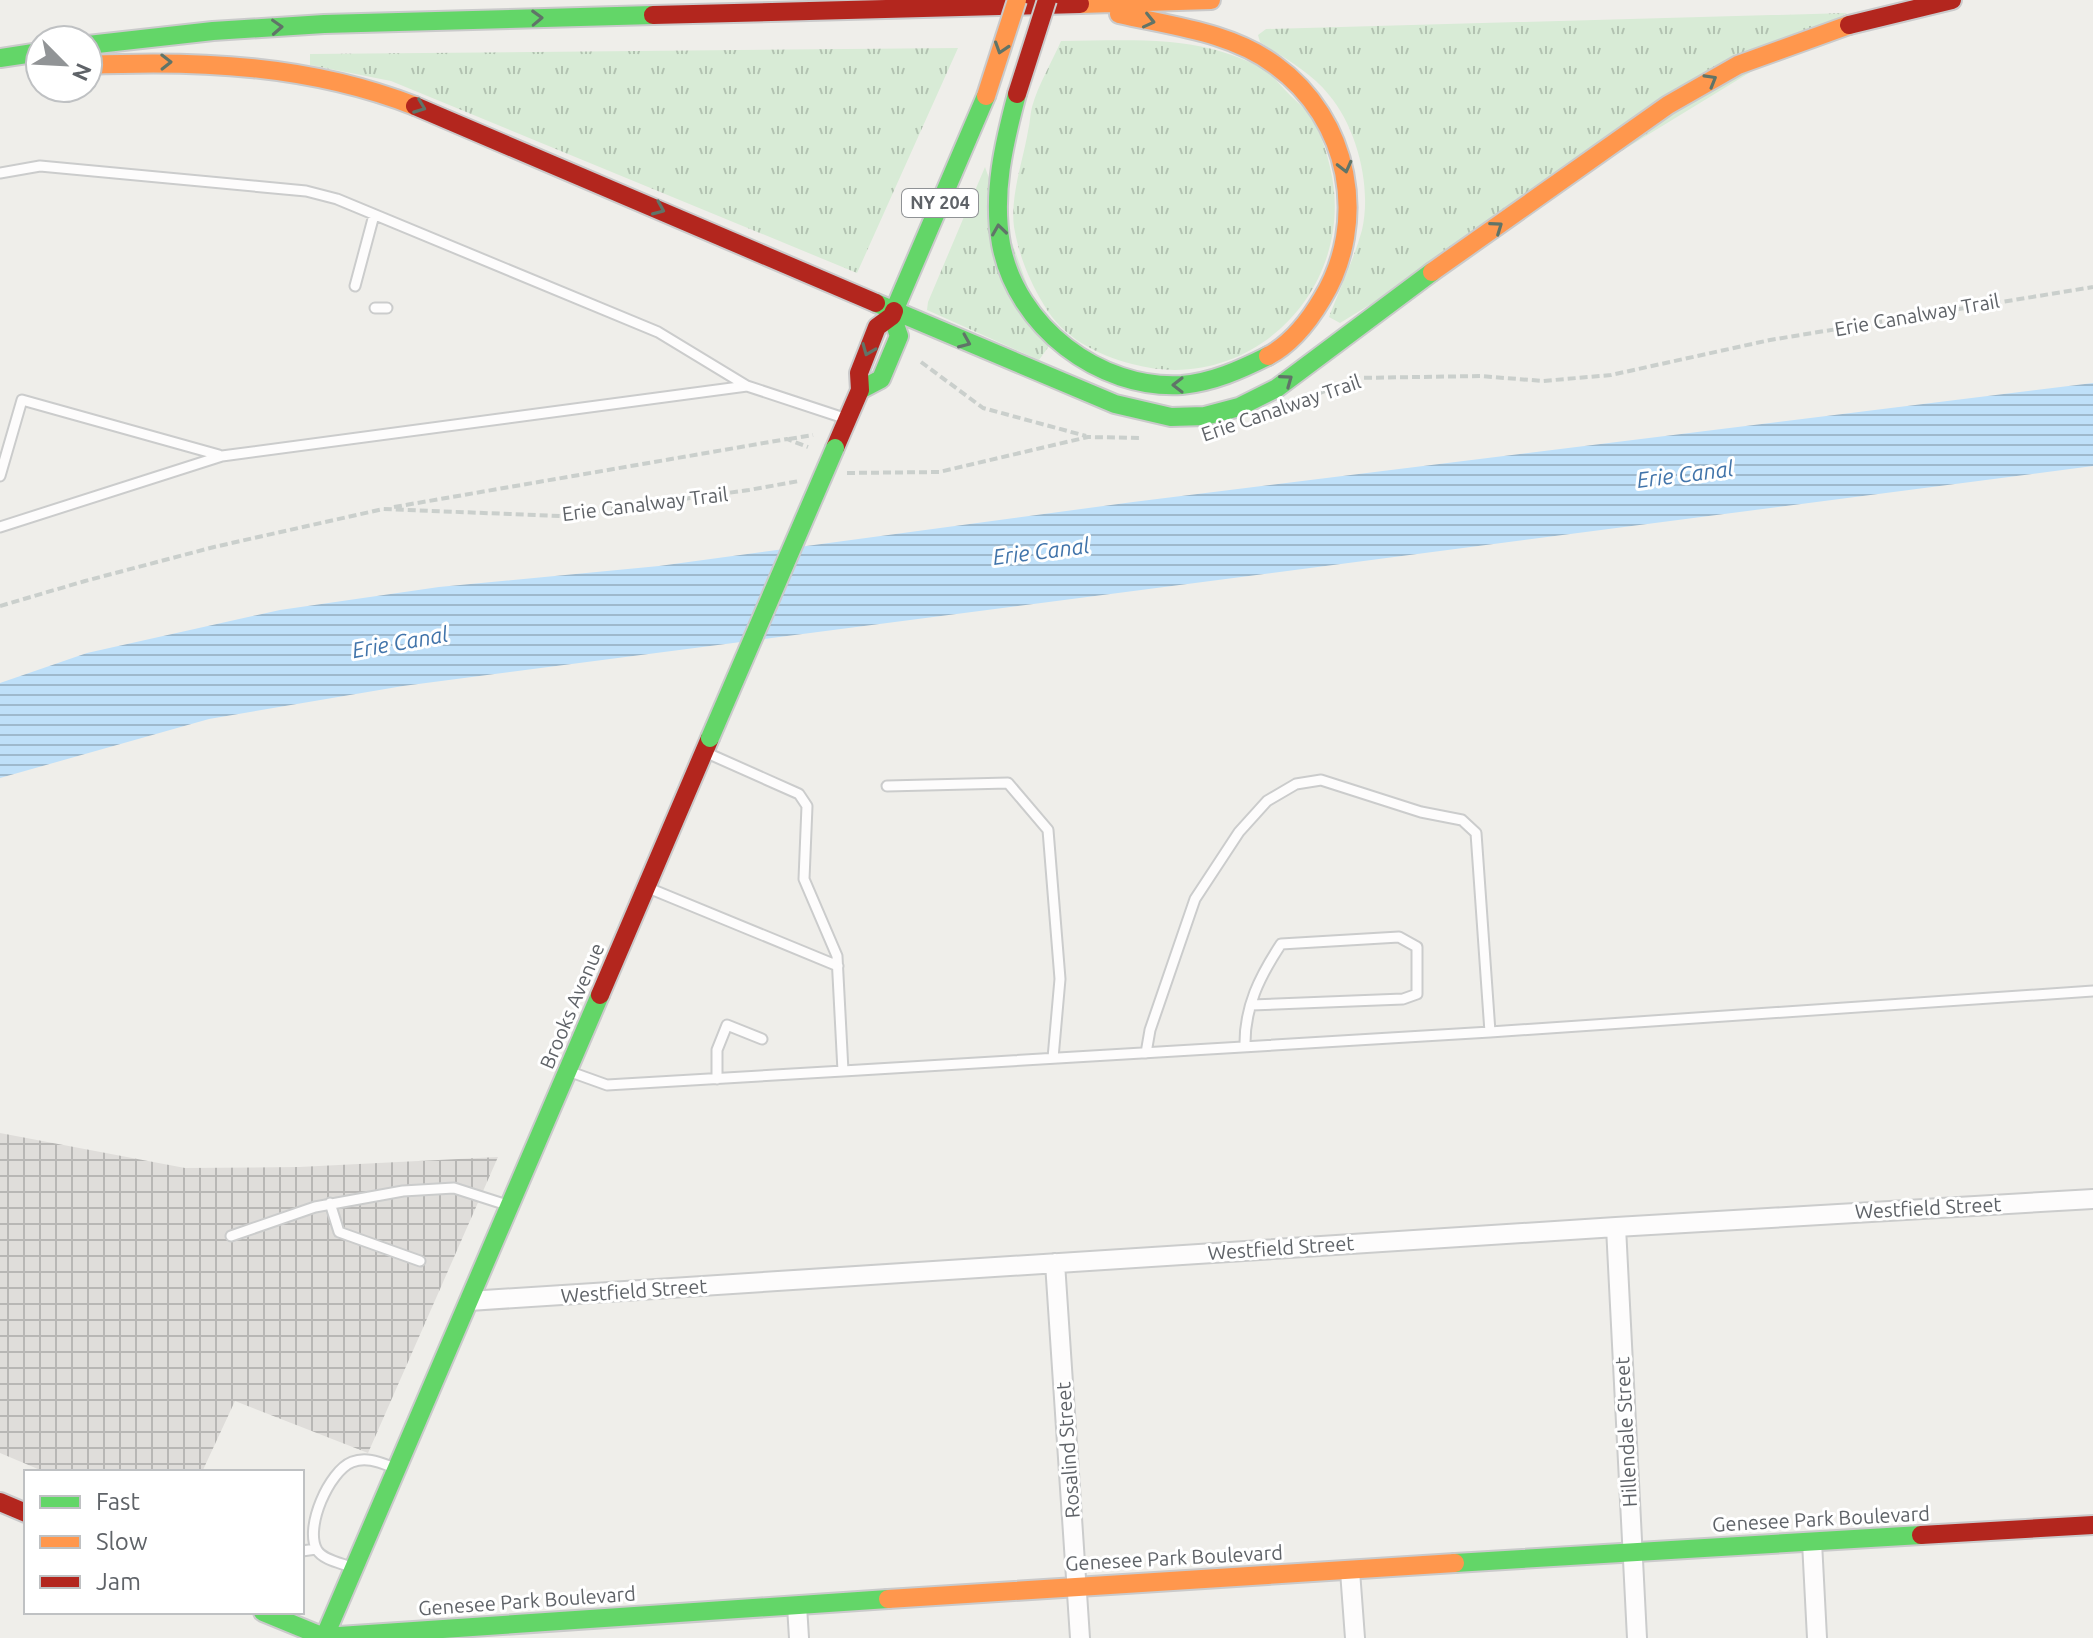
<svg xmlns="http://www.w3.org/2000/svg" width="2093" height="1638" font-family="Ubuntu,sans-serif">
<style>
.industrial{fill:url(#industrial-grid)}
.grass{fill:url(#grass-tufts)}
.water{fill:url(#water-rules)}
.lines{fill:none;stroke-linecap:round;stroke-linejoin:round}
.lane-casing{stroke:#cbcccc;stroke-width:13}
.street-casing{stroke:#cbcccc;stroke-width:22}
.fast-casing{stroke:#cacacb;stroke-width:22}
.slow-casing{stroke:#cacacb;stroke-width:22}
.jam-casing{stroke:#cacacb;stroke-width:22}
.path{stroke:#cacfcc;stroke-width:4;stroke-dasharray:8 4;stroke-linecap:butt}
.lane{stroke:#fdfcfc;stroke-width:9}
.street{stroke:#fdfcfc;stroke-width:18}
.fast{stroke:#63d668;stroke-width:18}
.slow{stroke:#ff974d;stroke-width:18}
.jam{stroke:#b3261e;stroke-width:18}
.fast-bridge-casing{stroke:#cacacb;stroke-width:22;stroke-linecap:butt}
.slow-bridge-casing{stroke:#cacacb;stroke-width:22;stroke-linecap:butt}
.jam-bridge-casing{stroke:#cacacb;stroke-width:22;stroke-linecap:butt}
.fast-bridge{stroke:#63d668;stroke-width:18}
.slow-bridge{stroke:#ff974d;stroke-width:18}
.jam-bridge{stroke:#b3261e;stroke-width:18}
.oneway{stroke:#607468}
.labels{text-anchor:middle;stroke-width:6;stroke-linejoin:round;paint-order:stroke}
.shield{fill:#fff;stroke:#8f9295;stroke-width:2}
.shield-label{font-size:18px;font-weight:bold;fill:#5f6368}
.street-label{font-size:20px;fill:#5f6368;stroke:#fff}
.water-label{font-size:22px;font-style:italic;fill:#4174aa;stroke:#fff}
</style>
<defs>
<pattern id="industrial-grid" width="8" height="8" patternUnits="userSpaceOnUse" patternTransform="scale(2)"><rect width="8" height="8" fill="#dfddda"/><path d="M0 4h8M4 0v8" fill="none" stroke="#b8b7b5"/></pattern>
<pattern id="grass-tufts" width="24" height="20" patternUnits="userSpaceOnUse" patternTransform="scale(2)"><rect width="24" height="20" fill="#d8ebd6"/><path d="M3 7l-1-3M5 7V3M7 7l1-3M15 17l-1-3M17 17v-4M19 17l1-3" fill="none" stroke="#b2c2b1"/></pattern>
<pattern id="water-rules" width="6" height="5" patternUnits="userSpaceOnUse" patternTransform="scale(2)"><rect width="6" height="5" fill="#bfe0f9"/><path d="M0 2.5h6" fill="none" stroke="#9eb9cd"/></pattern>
</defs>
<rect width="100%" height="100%" fill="#efeeea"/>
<path class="industrial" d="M0 1133 185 1168 299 1167 498 1157 368 1453 235 1401 202 1472H45L0 1453Z"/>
<path class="grass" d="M1847 13 1340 323 1329 317C1340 288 1354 259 1362 230 1372 187 1357 128 1329 95 1311 72 1284 58 1260 42L1258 35 1266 29Z
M1061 41C1111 41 1164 37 1212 49 1228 53 1250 61 1263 69 1273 75 1281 86 1289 94 1296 101 1305 108 1310 116 1320 131 1326 149 1330 167 1359 286 1252 397 1132 364 1097 355 1062 337 1044 305 1029 280 1019 256 1014 227 1010 196 1023 161 1028 131 1030 123 1030 115 1032 107 1038 85 1052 62 1061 41Z
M958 48 857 273 391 81 310 65V54Z
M985 167 1049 346 1039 360 927 310 928 302Z"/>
<path class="water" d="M2093 383V466L403 686 209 719 0 778V683L87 653 280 610 439 587 659 566 1133 502Z"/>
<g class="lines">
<defs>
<path id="lane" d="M0 173 40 166 306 191 337 199 658 332 747 386 847 419
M355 286 374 215
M375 308H387
M0 476 22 400 219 455
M0 527 222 456 747 386
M887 786 1008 783 1048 830 1060 979 1053 1058
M646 887 838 966
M1245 1047C1244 1007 1260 976 1281 944L1399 937 1417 947V994L1403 999 1251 1005
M1146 1053 1150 1030 1195 899 1239 832 1267 801 1296 784 1321 780 1421 812 1462 820 1476 833 1490 1032
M568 1071 607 1085 843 1071 837 956 804 879 807 806 799 794 707 753
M843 1071 1490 1032 2093 991
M717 1079V1050L727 1025 762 1039
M330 1203 339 1232 420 1261
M231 1236 315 1207 403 1191 454 1188 507 1205
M302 1551 316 1549
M351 1567C341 1563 323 1560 317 1550 304 1528 329 1471 352 1462 367 1456 381 1463 395 1468"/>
<path id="street" d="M1616 1227 1637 1638
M1055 1263 1080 1638
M469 1301 1616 1227 2093 1199
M1812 1542 1817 1638
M1350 1571 1355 1638
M797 1606 799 1638"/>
<path id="fast" d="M88 45 213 31 324 24 653 15
M0 58 40 52
M1017 94C1004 143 992 193 1001 244 1016 326 1099 390 1182 385 1213 382 1240 370 1268 356
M876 303 1115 404 1171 417 1205 416 1239 407 1277 388 1432 272
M894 311 986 96
M860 390 881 379 899 336 892 316
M1455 1563 1921 1535
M263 1612 324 1637 888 1599
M324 1638 600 995"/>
<path id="slow" d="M1080 4 1211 0
M1119 14C1171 26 1231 32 1275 65 1350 119 1369 222 1322 299 1309 321 1291 344 1268 356
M88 65C199 60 310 65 415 106
M1432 272 1668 105 1738 65 1849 25
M888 1599 1455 1563"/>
<path id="jam" d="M653 15 1080 4
M1849 25 1952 0
M415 106 876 303
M835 448 860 390 859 373 877 327 892 316 894 311
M600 995 710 738
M0 1502 26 1513
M1921 1535 2093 1525"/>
</defs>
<use href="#lane" class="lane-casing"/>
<use href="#street" class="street-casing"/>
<use href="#fast" class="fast-casing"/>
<use href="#slow" class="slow-casing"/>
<use href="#jam" class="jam-casing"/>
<path class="path" d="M921 362 983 408 1086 436
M1308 398 1356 378 1480 376 1543 381 1611 375 1770 340 2093 287
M789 439 813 435
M847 473 939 472 1088 437 1139 438
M394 507 787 439 808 447
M0 606 85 581 214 547 383 509 560 516 749 490 799 481"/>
<use href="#lane" class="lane"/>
<use href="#street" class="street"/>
<use href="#fast" class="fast"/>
<use href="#slow" class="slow"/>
<use href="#jam" class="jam"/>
<defs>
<path id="fast-bridge" d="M710 738 835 448"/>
<path id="slow-bridge" d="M986 96 1017 0"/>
<path id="jam-bridge" d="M1017 94 1047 0"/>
</defs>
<use href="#fast-bridge" class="fast-bridge-casing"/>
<use href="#slow-bridge" class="slow-bridge-casing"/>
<use href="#jam-bridge" class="jam-bridge-casing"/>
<use href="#fast-bridge" class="fast-bridge"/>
<use href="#slow-bridge" class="slow-bridge"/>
<use href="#jam-bridge" class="jam-bridge"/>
</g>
<defs><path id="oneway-chevron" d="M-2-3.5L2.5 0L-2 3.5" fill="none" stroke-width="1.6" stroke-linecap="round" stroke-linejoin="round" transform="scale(2)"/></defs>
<g class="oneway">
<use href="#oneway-chevron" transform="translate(537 18) rotate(-2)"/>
<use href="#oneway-chevron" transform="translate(1149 21) rotate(13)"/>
<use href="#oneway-chevron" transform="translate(277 27) rotate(-3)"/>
<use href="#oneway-chevron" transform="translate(1001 48) rotate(108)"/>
<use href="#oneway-chevron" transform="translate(166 62) rotate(-1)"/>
<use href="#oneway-chevron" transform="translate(1711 80) rotate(-30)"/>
<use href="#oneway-chevron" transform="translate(420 107) rotate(21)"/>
<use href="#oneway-chevron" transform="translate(1345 167) rotate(76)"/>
<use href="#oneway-chevron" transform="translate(659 209) rotate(23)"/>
<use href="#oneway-chevron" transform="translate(1497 227) rotate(-35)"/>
<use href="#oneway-chevron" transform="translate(999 230) rotate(-98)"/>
<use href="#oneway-chevron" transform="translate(965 342) rotate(23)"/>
<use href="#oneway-chevron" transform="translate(868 350) rotate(112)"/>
<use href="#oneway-chevron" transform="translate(1287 380) rotate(-36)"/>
<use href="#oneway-chevron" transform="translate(1178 385) rotate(180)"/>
</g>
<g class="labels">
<rect class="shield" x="902" y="189" width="76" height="28" rx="6"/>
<g class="shield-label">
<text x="940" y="209">NY 204</text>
</g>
<g class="street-label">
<text transform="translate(1917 315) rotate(-10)" y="7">Erie Canalway Trail</text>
<text transform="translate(1281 408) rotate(-19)" y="7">Erie Canalway Trail</text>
<text transform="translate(645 504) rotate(-7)" y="7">Erie Canalway Trail</text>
<text transform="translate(572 1006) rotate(-67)" y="7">Brooks Avenue</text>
<text transform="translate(1928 1208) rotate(-3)" y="7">Westfield Street</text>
<text transform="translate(1281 1248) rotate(-4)" y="7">Westfield Street</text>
<text transform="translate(634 1291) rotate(-4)" y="7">Westfield Street</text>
<text transform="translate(1626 1432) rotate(-93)" y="7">Hillendale Street</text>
<text transform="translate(1068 1450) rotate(-94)" y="7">Rosalind Street</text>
<text transform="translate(1821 1519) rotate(-3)" y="7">Genesee Park Boulevard</text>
<text transform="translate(1174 1558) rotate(-3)" y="7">Genesee Park Boulevard</text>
<text transform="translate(527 1601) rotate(-4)" y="7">Genesee Park Boulevard</text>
</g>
<g class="water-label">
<text transform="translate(1685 474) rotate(-7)" y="8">Erie Canal</text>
<text transform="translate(1041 551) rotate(-7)" y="8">Erie Canal</text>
<text transform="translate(400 642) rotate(-10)" y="8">Erie Canal</text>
</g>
</g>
<rect x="24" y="1470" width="280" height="144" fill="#ffffff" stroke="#bfc1c3" stroke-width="2"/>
<rect x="40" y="1496" width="40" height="12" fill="#63d668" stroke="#bfc1c3" stroke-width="2"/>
<text x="96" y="1510" font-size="24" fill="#5f6368">Fast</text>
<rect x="40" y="1536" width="40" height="12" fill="#ff974d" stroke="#bfc1c3" stroke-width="2"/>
<text x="96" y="1550" font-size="24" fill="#5f6368">Slow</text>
<rect x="40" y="1576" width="40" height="12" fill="#b3261e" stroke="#bfc1c3" stroke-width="2"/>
<text x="96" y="1590" font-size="24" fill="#5f6368">Jam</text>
<g transform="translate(64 64) rotate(114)"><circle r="38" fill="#ffffff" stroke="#bfc1c3" stroke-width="2"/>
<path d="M0-6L14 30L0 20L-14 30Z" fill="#919496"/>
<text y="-12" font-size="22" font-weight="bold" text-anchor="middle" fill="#5f6368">N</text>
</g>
</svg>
